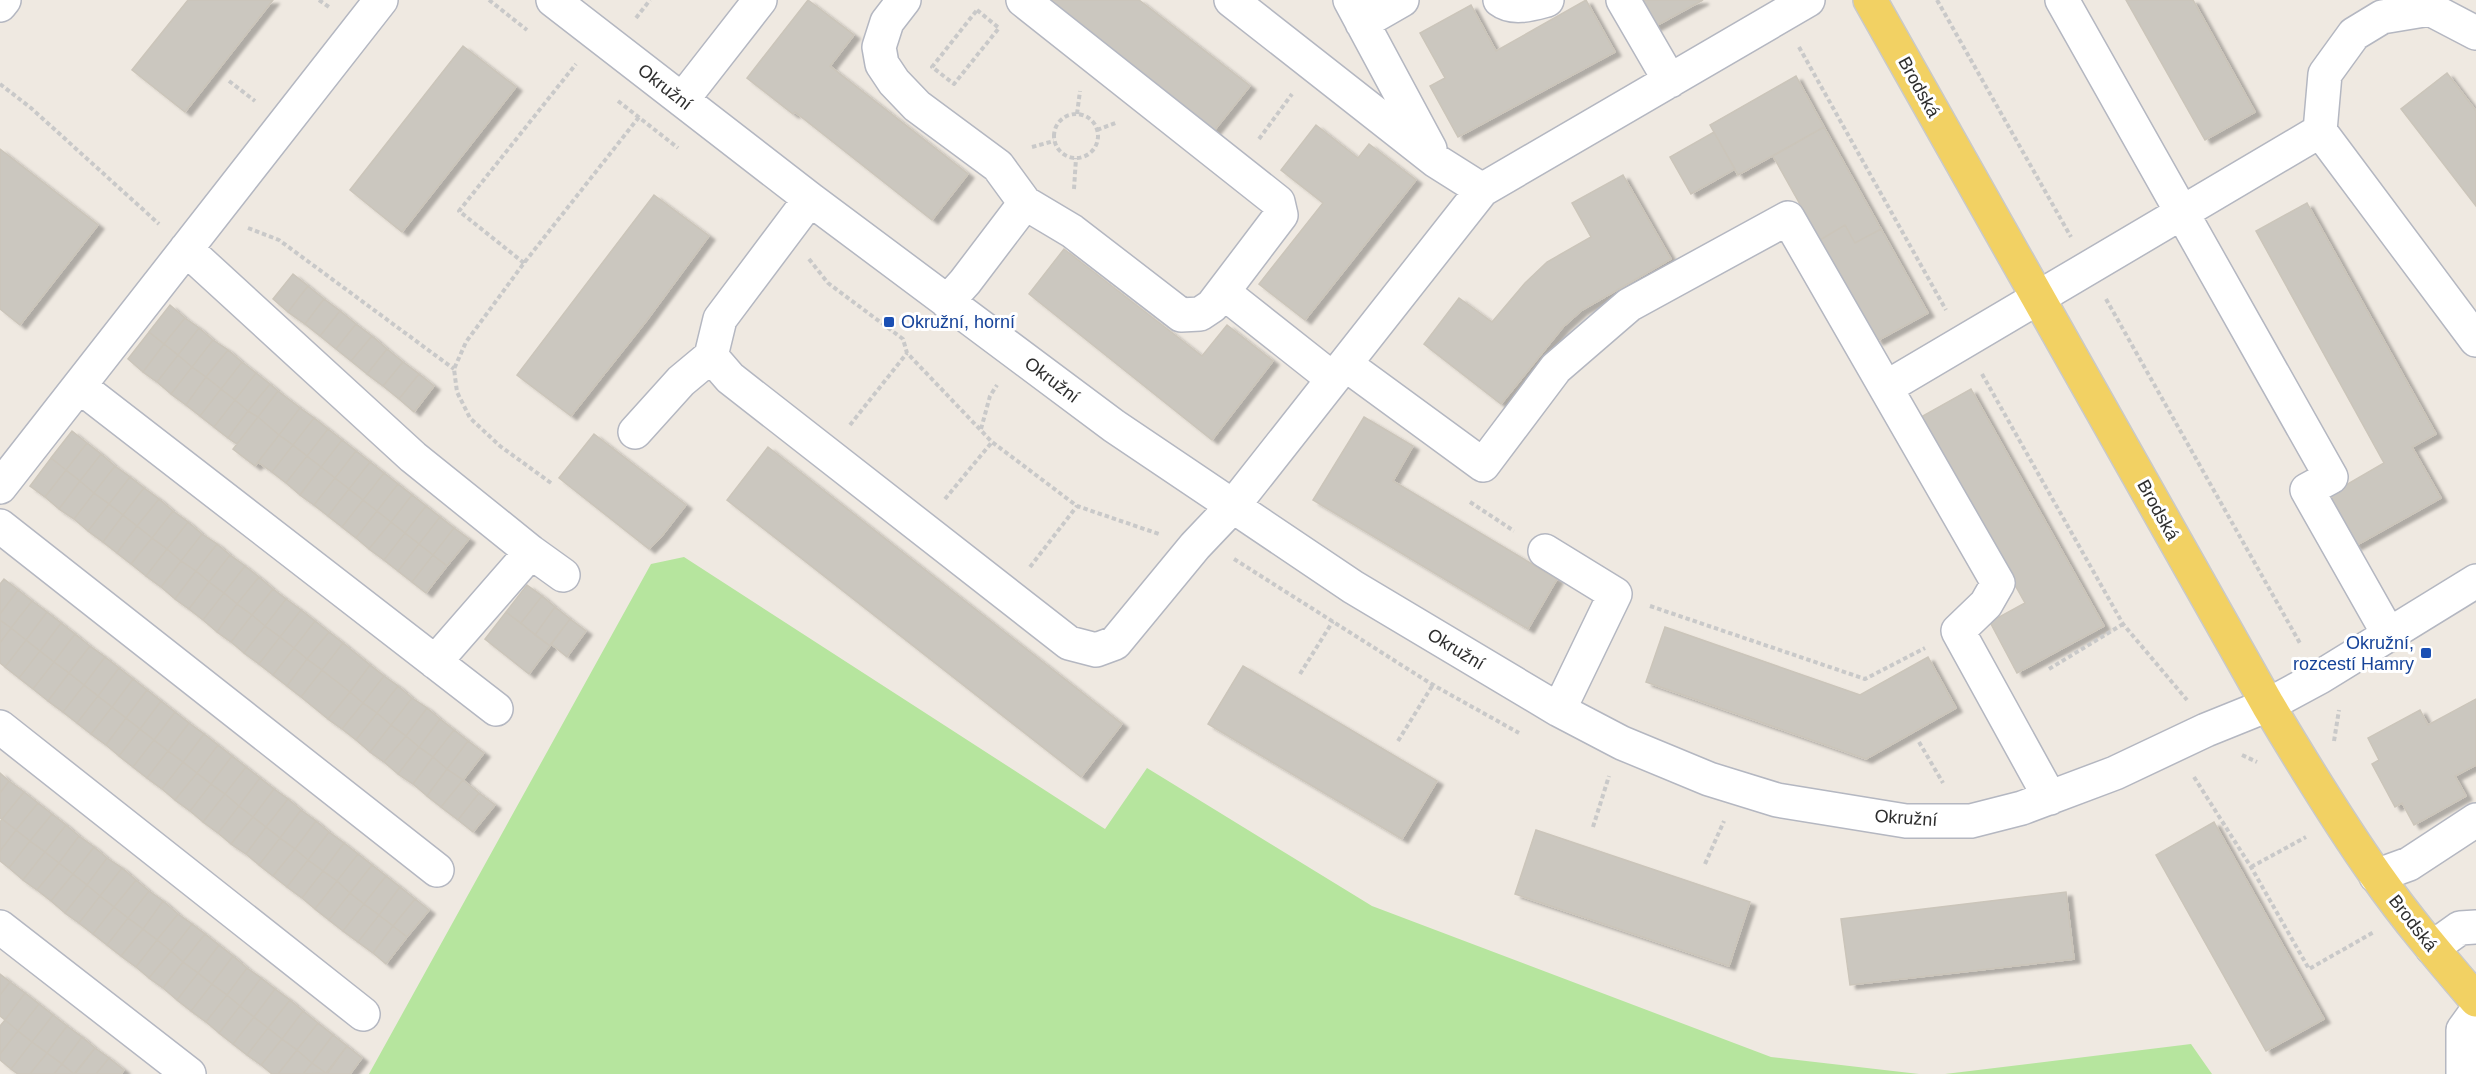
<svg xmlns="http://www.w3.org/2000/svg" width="2476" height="1074" font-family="Helvetica,sans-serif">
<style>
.green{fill:#b6e59e}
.building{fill:#cbc7bf;stroke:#cbc5ba;stroke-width:1.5;filter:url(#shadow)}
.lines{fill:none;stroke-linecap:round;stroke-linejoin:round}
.minor-casing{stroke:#b4b7c1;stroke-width:36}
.major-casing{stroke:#c9c9c9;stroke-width:36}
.path{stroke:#c9c9c9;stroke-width:4;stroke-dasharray:4.5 3;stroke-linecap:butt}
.minor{stroke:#fff;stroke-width:33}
.major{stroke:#f2d163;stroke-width:33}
.transit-dot{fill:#1a4fb4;stroke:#fff;stroke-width:2}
.labels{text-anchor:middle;stroke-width:6;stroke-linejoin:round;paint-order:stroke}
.street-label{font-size:18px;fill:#2e2e2e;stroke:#fff}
.transit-label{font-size:18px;fill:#164399;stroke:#fff;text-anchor:start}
</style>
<defs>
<filter id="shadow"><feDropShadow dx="6" dy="4" stdDeviation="1.5" flood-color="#0004"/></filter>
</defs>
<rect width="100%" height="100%" fill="#efe9e1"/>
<path class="green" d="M684 557 1105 829 1147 768 1372 906 1771 1057 1919 1074H369L651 564Z
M2191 1044 2212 1074H1945Z"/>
<path class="building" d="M188 0H273L185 112 132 70Z
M808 0 854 35 830 66 968 174 932 220 795 112 793 114 747 78Z
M1045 0H1139L1250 86 1213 132Z
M1586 0 1615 52 1458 137 1430 86 1445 78 1420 33 1471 5 1496 51Z
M1639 0H1703L1654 27Z
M2126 0H2193L2255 112 2205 140Z
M463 46 516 87 402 232 350 190Z
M2447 73 2476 111V206L2401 109Z
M1796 76 1824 127 1738 175 1710 125Z
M1316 125 1358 158 1369 144 1416 180 1305 320 1259 284 1323 203 1281 170Z
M1824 127 1881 229 1855 243 1845 225 1820 240 1773 156Z
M1714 132 1735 169 1691 194 1670 157Z
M0 149 98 225 20 325 0 309Z
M1623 175 1671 259 1582 310 1563 327 1501 404 1424 344 1459 298 1492 322 1525 283 1547 262 1591 237 1572 203Z
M654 195 709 236 647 320 571 416 517 375Z
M2307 203 2436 434 2412 447 2441 498 2355 546 2327 496 2384 463 2256 231Z
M1845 225 1855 243 1881 229 1928 313 1877 341 1820 240Z
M1064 249 1202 356 1227 325 1273 361 1212 440 1029 294Z
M293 274 308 286 288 312 273 299Z
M308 286 324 299 305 324 288 312Z
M324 299 340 311 320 336 305 324Z
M170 305 185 318 164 344 149 332Z
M340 311 356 324 336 349 320 336Z
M185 318 199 328 178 355 164 344Z
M356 324 372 336 351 361 336 349Z
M199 328 213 340 192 367 178 355Z
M149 332 164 344 143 372 128 359Z
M372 336 387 349 367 374 351 361Z
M213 340 228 350 206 377 192 367Z
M164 344 178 355 157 382 143 372Z
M387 349 403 362 383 386 367 374Z
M228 350 242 362 221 389 206 377Z
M178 355 192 367 171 394 157 382Z
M242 362 256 373 235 400 221 389Z
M403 362 419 374 399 399 383 386Z
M192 367 206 377 186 405 171 394Z
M256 373 270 384 248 411 235 400Z
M419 374 434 386 414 412 399 399Z
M206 377 221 389 200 416 186 405Z
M270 384 278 391 258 417 248 411Z
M221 389 235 400 214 427 200 416Z
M1971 389 2104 626 2017 673 1990 622 2025 603 1921 417Z
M278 391 300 408 279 435 258 417Z
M235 400 248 411 228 438 214 427Z
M300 408 314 418 293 445 279 435Z
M248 411 258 417 237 444 228 438Z
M258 417 279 435 255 466 233 449Z
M1364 417 1413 446 1393 481 1557 579 1528 629 1313 500Z
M314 418 328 429 307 456 293 445Z
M328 429 342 440 321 467 307 456Z
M72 431 87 443 66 470 51 458Z
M594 434 686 505 661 537 649 549 559 478Z
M279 435 293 445 272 472 258 462Z
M342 440 356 451 335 478 321 467Z
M87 443 101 454 80 481 66 470Z
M293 445 307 456 286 483 272 472Z
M768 447 1122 724 1081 777 727 500Z
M356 451 370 462 349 489 335 478Z
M101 454 115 466 94 493 80 481Z
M307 456 321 467 300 495 286 483Z
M51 458 66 470 45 497 30 486Z
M370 462 384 473 363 500 349 489Z
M115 466 130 477 109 504 94 493Z
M321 467 335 478 314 505 300 495Z
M66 470 80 481 59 509 45 497Z
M384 473 398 484 377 511 363 500Z
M130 477 144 488 123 515 109 504Z
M335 478 349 489 328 516 314 505Z
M80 481 94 493 74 519 59 509Z
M398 484 412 495 391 522 377 511Z
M144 488 159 499 137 526 123 515Z
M349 489 363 500 342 527 328 516Z
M94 493 109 504 88 531 74 519Z
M412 495 426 506 405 533 391 522Z
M159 499 173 511 152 538 137 526Z
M363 500 377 511 356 538 342 527Z
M109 504 123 515 103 542 88 531Z
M426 506 440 517 419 544 405 533Z
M173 511 188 522 167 549 152 538Z
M377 511 391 522 369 549 356 538Z
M123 515 137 526 117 553 103 542Z
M440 517 454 528 433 555 419 544Z
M188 522 202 534 181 561 167 549Z
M391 522 405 533 384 560 369 549Z
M137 526 152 538 131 564 117 553Z
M454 528 469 539 447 566 433 555Z
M405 533 419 544 398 571 384 560Z
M202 534 217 544 196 571 181 561Z
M152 538 167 549 146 576 131 564Z
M217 544 230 555 209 582 196 571Z
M419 544 433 555 412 582 398 571Z
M167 549 181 561 161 587 146 576Z
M230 555 245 566 224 593 209 582Z
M433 555 447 566 426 593 412 582Z
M181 561 196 571 175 599 161 587Z
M245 566 259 577 237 604 224 593Z
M196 571 209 582 189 609 175 599Z
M259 577 273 589 252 615 237 604Z
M4 579 18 590 0 614V584Z
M209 582 224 593 203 620 189 609Z
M527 585 542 596 521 623 506 612Z
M273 589 286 599 265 626 252 615Z
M18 590 32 601 11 628 0 620V614Z
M224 593 237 604 217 632 203 620Z
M542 596 555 607 535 635 521 623Z
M286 599 301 610 280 637 265 626Z
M32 601 47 612 26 640 11 628Z
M237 604 252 615 231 642 217 632Z
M555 607 570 619 550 646 535 635Z
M301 610 315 621 294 648 280 637Z
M47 612 61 623 40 651 26 640Z
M506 612 550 646 529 674 485 639Z
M252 615 265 626 244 653 231 642Z
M570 619 586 631 567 657 551 644Z
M0 620 11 628 0 643Z
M315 621 329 632 307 659 294 648Z
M61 623 75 634 54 662 40 651Z
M265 626 280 637 259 664 244 653Z
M1665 627 1860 695 1928 657 1956 708 1866 759 1646 682Z
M11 628 26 640 5 667 0 663V643Z
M329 632 343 643 322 670 307 659Z
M75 634 90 646 69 673 54 662Z
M280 637 294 648 273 675 259 664Z
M26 640 40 651 19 678 5 667Z
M343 643 370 665 350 692 322 670Z
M90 646 105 657 84 685 69 673Z
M294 648 307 659 287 686 273 675Z
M40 651 54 662 33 689 19 678Z
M105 657 119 668 98 696 84 685Z
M307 659 322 670 301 697 287 686Z
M54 662 69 673 48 701 33 689Z
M370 665 384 676 363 703 350 692Z
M1243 666 1437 781 1402 839 1208 724Z
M119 668 133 679 112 707 98 696Z
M322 670 350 692 328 719 301 697Z
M69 673 84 685 63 712 48 701Z
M384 676 398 686 377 713 363 703Z
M133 679 147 690 126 718 112 707Z
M84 685 98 696 77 723 63 712Z
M398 686 412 698 391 725 377 713Z
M147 690 161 701 140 729 126 718Z
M350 692 363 703 342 729 328 719Z
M98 696 112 707 91 734 77 723Z
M412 698 427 708 406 736 391 725Z
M2476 699V765L2455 776 2466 796 2414 825 2402 803 2395 807 2372 764 2379 760 2368 738 2420 710 2428 725Z
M161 701 175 712 154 740 140 729Z
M363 703 377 713 356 740 342 729Z
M112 707 126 718 106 745 91 734Z
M427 708 440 719 419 747 406 736Z
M175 712 189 723 168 751 154 740Z
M377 713 391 725 370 752 356 740Z
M126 718 140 729 119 756 106 745Z
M440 719 454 730 433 757 419 747Z
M189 723 204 734 183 762 168 751Z
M391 725 406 736 384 762 370 752Z
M140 729 154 740 133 767 119 756Z
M454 730 468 741 447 769 433 757Z
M204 734 218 745 197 773 183 762Z
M406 736 419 747 398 774 384 762Z
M154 740 168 751 147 778 133 767Z
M468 741 484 753 463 780 447 769Z
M218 745 232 756 211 784 197 773Z
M419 747 433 757 413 784 398 774Z
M168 751 183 762 162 789 147 778Z
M232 756 246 767 225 794 211 784Z
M433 757 447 769 427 796 413 784Z
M183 762 197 773 175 800 162 789Z
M246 767 260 778 239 806 225 794Z
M447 769 463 780 441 807 427 796Z
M0 773 9 781 0 793Z
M197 773 211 784 190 811 175 800Z
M260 778 274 789 253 817 239 806Z
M463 780 479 793 458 820 441 807Z
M9 781 24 792 2 819 0 818V793Z
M211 784 225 794 203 822 190 811Z
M274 789 288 799 266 827 253 817Z
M24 792 38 803 16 830 2 819Z
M479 793 495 805 473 832 458 820Z
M225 794 239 806 218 833 203 822Z
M288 799 301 810 280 838 266 827Z
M38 803 52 814 30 841 16 830Z
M239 806 253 817 231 844 218 833Z
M301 810 316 821 295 849 280 838Z
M52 814 66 825 45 852 30 841Z
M253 817 266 827 246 854 231 844Z
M2 819 16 830 0 851V822Z
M316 821 329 832 308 860 295 849Z
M2214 822 2324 1019 2266 1051 2156 855Z
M66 825 79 836 59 863 45 852Z
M266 827 280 838 259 865 246 854Z
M16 830 30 841 9 868 0 861V851Z
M1536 830 1750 902 1729 966 1515 894Z
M329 832 344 843 323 871 308 860Z
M79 836 94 847 73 874 59 863Z
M280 838 295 849 273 876 259 865Z
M30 841 45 852 23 880 9 868Z
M344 843 358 854 337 881 323 871Z
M94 847 107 858 87 885 73 874Z
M295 849 308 860 287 887 273 876Z
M45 852 59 863 37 890 23 880Z
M358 854 372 865 350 893 337 881Z
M107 858 122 868 100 896 87 885Z
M308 860 323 871 302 898 287 887Z
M59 863 73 874 51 901 37 890Z
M372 865 386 876 364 904 350 893Z
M122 868 136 880 114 907 100 896Z
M323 871 337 881 315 909 302 898Z
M73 874 87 885 65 913 51 901Z
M386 876 400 887 379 915 364 904Z
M136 880 149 891 128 918 114 907Z
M337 881 350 893 329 920 315 909Z
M87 885 100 896 79 923 65 913Z
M400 887 415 899 393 926 379 915Z
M149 891 163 901 143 929 128 918Z
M2066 892 2074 959 1850 985 1841 919Z
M350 893 364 904 343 931 329 920Z
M100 896 114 907 93 934 79 923Z
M415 899 429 910 407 937 393 926Z
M163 901 178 914 157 940 143 929Z
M364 904 379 915 358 942 343 931Z
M114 907 128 918 107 945 93 934Z
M178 914 192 924 171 951 157 940Z
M379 915 393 926 373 953 358 942Z
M128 918 143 929 121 956 107 945Z
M192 924 205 934 183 962 171 951Z
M393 926 407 937 386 964 373 953Z
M143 929 157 940 136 967 121 956Z
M205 934 219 945 198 973 183 962Z
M157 940 171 951 149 978 136 967Z
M219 945 233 956 212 984 198 973Z
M171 951 183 962 163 988 149 978Z
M233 956 247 968 227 995 212 984Z
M183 962 198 973 177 1000 163 988Z
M247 968 261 978 240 1006 227 995Z
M198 973 212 984 191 1011 177 1000Z
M0 974 10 982 0 995Z
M261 978 275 989 254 1017 240 1006Z
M10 982 25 993 5 1020 0 1016V995Z
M212 984 227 995 206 1022 191 1011Z
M275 989 290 1000 268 1028 254 1017Z
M25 993 39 1004 18 1031 5 1020Z
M227 995 240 1006 219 1033 206 1022Z
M290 1000 303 1011 282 1039 268 1028Z
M39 1004 53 1015 32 1042 18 1031Z
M240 1006 254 1017 233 1044 219 1033Z
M303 1011 318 1023 297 1050 282 1039Z
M53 1015 67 1026 47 1053 32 1042Z
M254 1017 268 1028 247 1055 233 1044Z
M5 1020 18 1031 0 1054V1026Z
M318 1023 333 1035 312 1063 297 1050Z
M67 1026 82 1037 62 1064 47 1053Z
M268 1028 282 1039 261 1065 247 1055Z
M18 1031 32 1042 11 1069 0 1060V1054Z
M333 1035 347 1046 326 1073 312 1063Z
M82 1037 95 1048 74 1074 62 1064Z
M282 1039 297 1050 278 1074H272L261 1065Z
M32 1042 47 1053 30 1074H18L11 1069Z
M347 1046 362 1058 350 1074H327Z
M95 1048 109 1058 96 1074H75Z
M297 1050 312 1063 303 1074H278Z
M47 1053 62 1064 54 1074H30Z
M109 1058 124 1070 121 1074H96Z
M312 1063 326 1073 303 1074Z
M62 1064 74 1074H54Z"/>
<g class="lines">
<defs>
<path id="minor" d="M553 0 810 199 1114 426 1353 587 1559 710 1622 743 1709 779 1777 800 1906 821H1971L2022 808 2115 773 2206 730 2268 705 2320 677 2476 581
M904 0 887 22 879 47 882 64 894 82 917 106 998 166 1025 203 1072 231 1181 315 1200 314 1212 306 1281 215 1278 202 1023 0
M1231 0 1436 161 1482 190
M1350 0 1430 149
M1500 0C1513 10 1532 4 1547 0
M1623 0 1670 81
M2062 0 2331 477 2307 490 2389 635
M0 5 4 0
M1362 23 1402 0
M2476 33 2430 9 2382 17 2354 34 2325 74 2320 131 2476 340
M682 100 760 0
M186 249 413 457 531 552 563 575
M1223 292 1333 379
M947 302 965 282 1025 203
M711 356 730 378 1069 643 1096 650 1115 643 1195 546 1233 506 1482 190 1808 0
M1345 364 1483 465 1556 368 1629 305 1788 218 1998 583 1986 604 1958 631 2050 798
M79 386 496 709
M1887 387 2320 131
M635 432 681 381 711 356 720 319 810 199
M0 487 381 0
M0 526 437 870
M1545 551 1615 594 1559 710
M435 662 531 552
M0 727 363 1014
M2376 876 2409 864 2476 820
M0 927 189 1074
M2432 948 2460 928 2476 927
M2463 1073V1030L2476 1012"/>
<path id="major" d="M1870 0 2268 705C2302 762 2337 820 2376 875 2406 918 2441 959 2476 1000"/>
</defs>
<use href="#minor" class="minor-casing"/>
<use href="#major" class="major-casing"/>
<path class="path" d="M319 0 329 7
M489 0 527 30
M1937 0 2071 237
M977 10 999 28 954 84 932 67Z
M636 18 650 0
M1799 47 1946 310
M229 81 255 101
M0 84 31 108 159 224
M618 101 678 148
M1077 114 1080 91
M1054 136a22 22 0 1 1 44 0a22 22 0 1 1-44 0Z
M1097 130 1118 122
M1259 139 1292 94
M1032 147 1054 141
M1074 189 1076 158
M248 228 279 240 454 369
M809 259 828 283 903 339 907 353 992 442 1077 506 1159 534
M524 263 459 211 576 64
M2106 299 2301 645
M1982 374 2123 624 2187 700
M850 425 907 353
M981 429 990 396 997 385
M551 483 500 446 470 418 457 392 454 369 466 342 524 263 639 117
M945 499 992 442
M1470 502 1514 531
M1234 559 1433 685 1519 733
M1030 567 1077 506
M1650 606 1865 679 1925 648
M2049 669 2123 624
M1300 674 1333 621
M1398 741 1434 683
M2334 741 2339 710
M1919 742 1943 783
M2242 755 2257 762
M2194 777 2251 867 2309 969 2374 932
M1593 827 1609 776
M1705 864 1724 821
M2251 867 2306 837"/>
<use href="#minor" class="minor"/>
<use href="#major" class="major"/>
</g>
<g class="transit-dot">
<rect x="883" y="316" width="12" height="12" rx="3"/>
<rect x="2420" y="647" width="12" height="12" rx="3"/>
</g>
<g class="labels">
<g class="street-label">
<text transform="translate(665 87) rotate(38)" y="6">Okružní</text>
<text transform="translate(1919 87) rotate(61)" y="6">Brodská</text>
<text transform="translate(1052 380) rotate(37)" y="6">Okružní</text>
<text transform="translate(2158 510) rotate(61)" y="6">Brodská</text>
<text transform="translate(1456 649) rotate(31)" y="6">Okružní</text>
<text transform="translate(1906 818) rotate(4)" y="6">Okružní</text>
<text transform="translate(2413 923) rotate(52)" y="6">Brodská</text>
</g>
<g class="transit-label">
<text x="901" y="328">Okružní, horní</text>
<text x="2414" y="649" text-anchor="end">Okružní,<tspan x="2414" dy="21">rozcestí Hamry</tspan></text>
</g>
</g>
</svg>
